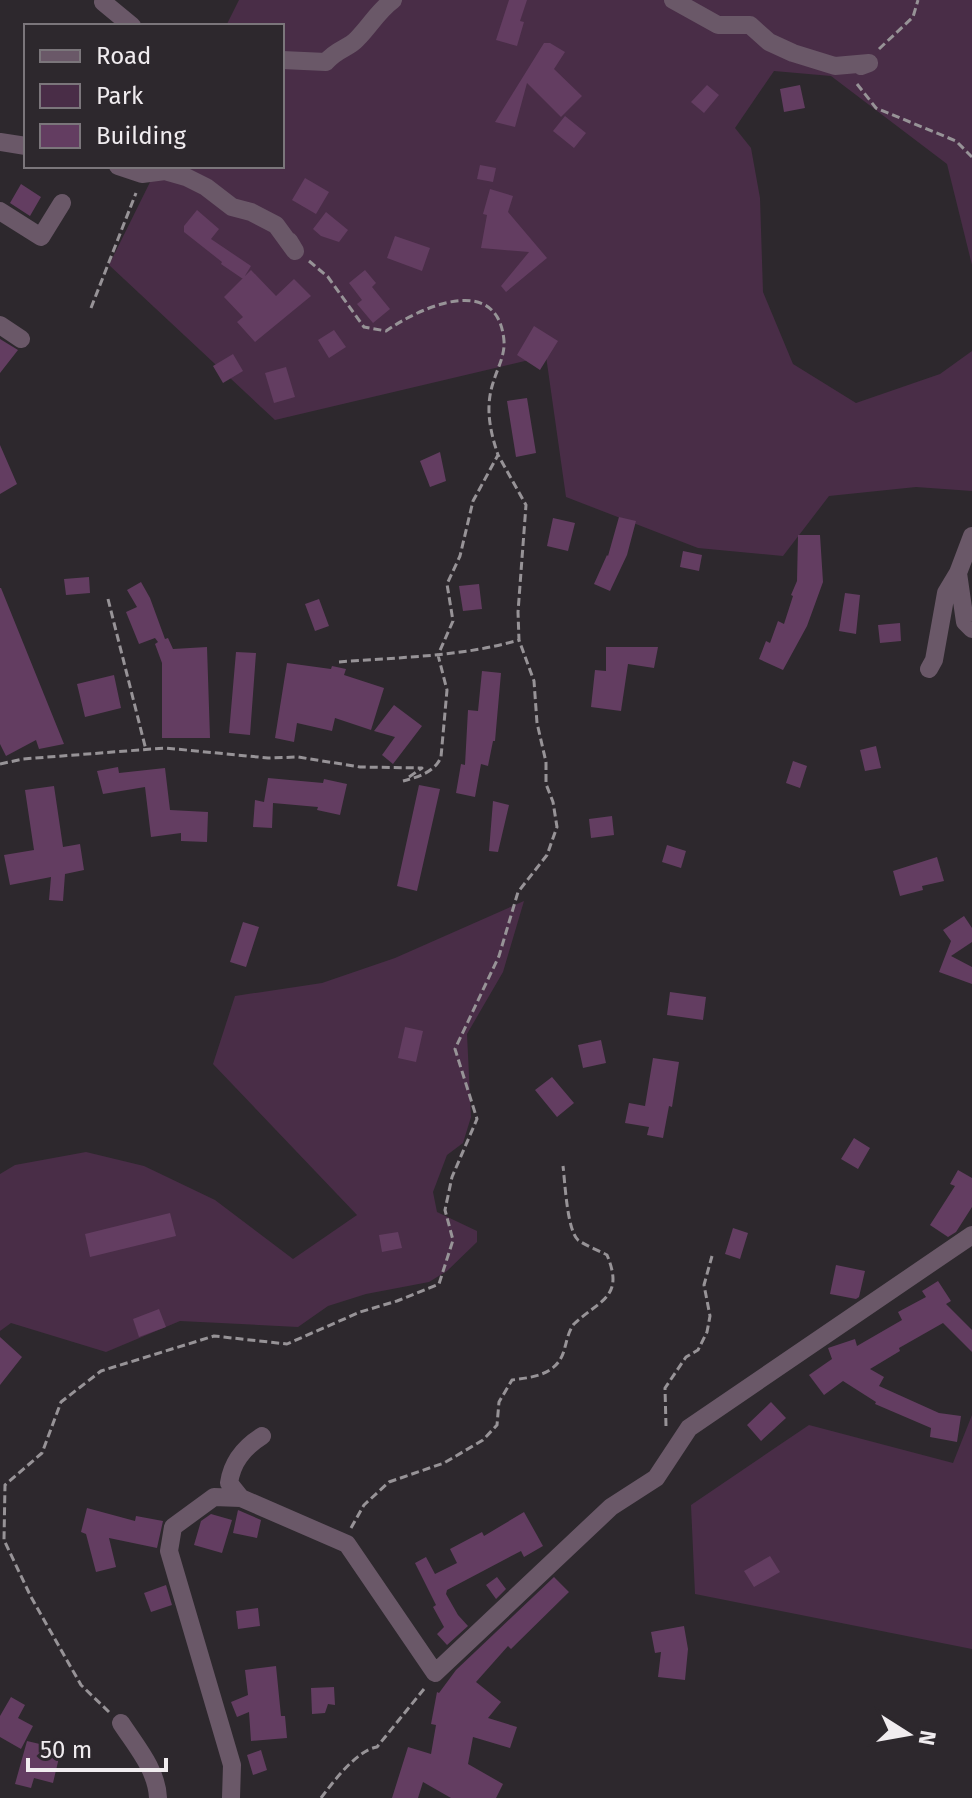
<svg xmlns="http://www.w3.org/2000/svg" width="972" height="1798" font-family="'Fira Sans',sans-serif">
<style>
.green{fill:#492d47}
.building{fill:#633d61}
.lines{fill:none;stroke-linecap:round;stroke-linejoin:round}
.path{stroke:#979397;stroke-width:3;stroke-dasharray:8 4;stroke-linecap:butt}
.minor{stroke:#6a5868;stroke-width:18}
</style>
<rect width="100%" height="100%" fill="#2d282d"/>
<path class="green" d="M239 0H972V265L947 164 831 76 774 71 735 128 751 148 760 198 763 292 793 364 856 403 940 374 972 351V491L916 487 829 496 783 556 698 548 566 497 546 356 275 420 109 265 158 166H282V26H226Z
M524 901 503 972 467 1034 471 1117 463 1143 447 1155 433 1192 437 1212 477 1231V1242L447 1271 429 1282 366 1294 328 1306 298 1327 180 1321 106 1352 11 1323 0 1331V1174L15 1165 86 1152 144 1166 215 1200 293 1259 357 1215 213 1064 235 996 322 983 395 958Z
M972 1415V1649L695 1594 691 1505 809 1425 953 1463Z"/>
<path class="building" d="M509 0H527L520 21 524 22 517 46 496 40Z
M544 43H550L565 52 554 69 582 96 561 117 527 83 515 127 495 122Z
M707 85 719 95 704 113 691 102Z
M800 85 805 108 784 112 780 89Z
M565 116 586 133 574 148 553 131Z
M480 165 496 168 493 182 477 179Z
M305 178 329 192 316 214 292 200Z
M21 184 41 197 30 216 10 203Z
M490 189 513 196 508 212 547 258 506 292 501 286 529 252 481 248 487 215 483 214Z
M197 210 219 229 211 239 251 266 243 279 221 264 222 262 184 232V226Z
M326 212 348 230 339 242 321 236 313 229Z
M395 236 430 248 422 271 387 258Z
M251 270 276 296 294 279 311 296 255 342 237 322 243 317 224 297Z
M365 270 376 283 372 287 390 309 373 323 357 304 362 300 349 283Z
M534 326 558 341 540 370 517 355Z
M334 330 346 347 329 358 318 340Z
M0 339 18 350 0 373Z
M233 354 243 371 223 383 213 366Z
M286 367 295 397 274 403 265 373Z
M527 398 536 453 516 457 507 401Z
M0 445 17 484 0 494Z
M440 452 446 481 430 487 420 461Z
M619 517 636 521 627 555 610 591 594 584 607 555 608 556Z
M553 518 575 523 568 551 547 546Z
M798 535H820L823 582 807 626 783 670 759 659 766 641 770 643 778 621 784 624 793 596 791 595 797 581Z
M683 551 702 555 699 571 680 567Z
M89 577 90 593 66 595 64 579Z
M141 582 150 598 165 639 168 638 173 649 207 647 210 738H162V663L155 644 158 642 155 638 139 644 126 612 137 607 127 590Z
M479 584 482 609 463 611 459 586Z
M0 588H1L64 744 39 749 36 740 6 756 0 744Z
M845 593 860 595 856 634 839 631Z
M319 599 329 626 315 631 305 604Z
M900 623 901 641 880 643 878 625Z
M606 647H658L654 668 628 664 621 711 591 707 595 670 606 671Z
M236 652 256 653 250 735 229 733Z
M287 663 331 669 332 666 346 669 344 675 384 688 371 730 335 718 332 731 297 723 294 742 275 738Z
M482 671 501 673 495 741H493L488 766 481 764 475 797 456 793 461 764 465 765 468 710 478 711Z
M114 675 121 708 85 717 77 684Z
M394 705 422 726 393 764 382 755 395 737 374 731Z
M876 746 881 768 865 771 860 750Z
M793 761 807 766 800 788 786 783Z
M118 767 119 773 165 768 170 810 208 812 207 842 181 841V833L151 837 145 787 103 794 97 771Z
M268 778 323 783 324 779 347 784 340 815 317 810 318 807 273 803 272 828 253 827 255 800 264 802Z
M419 785 440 789 417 891 397 886Z
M54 786 63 847 80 844 84 870 65 874 63 901 49 900 51 877 10 885 4 855 34 850 25 790Z
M493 801 509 805 498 852 489 851Z
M612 816 614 835 591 838 589 819Z
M667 845 686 851 681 868 662 862Z
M937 857 944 881 922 886 923 890 900 896 893 871Z
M964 916 972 928V942L951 956 972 967V984L939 972 951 941 943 930Z
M243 922 259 927 246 967 230 962Z
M670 992 706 997 703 1020 667 1015Z
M405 1027 423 1031 416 1062 398 1058Z
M601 1040 606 1063 583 1068 578 1045Z
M653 1058 679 1062 672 1107 669 1106 663 1138 647 1135 649 1127 625 1123 629 1103 645 1106Z
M552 1077 574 1103 557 1117 535 1090Z
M854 1138 870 1148 858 1169 841 1159Z
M958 1170 972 1178V1207L956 1232 948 1237 930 1225 955 1186 950 1184Z
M170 1213 176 1236 90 1257 85 1234Z
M733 1228 748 1233 740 1259 725 1254Z
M398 1232 402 1248 382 1252 379 1235Z
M836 1265 865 1271 859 1297 856 1299 830 1294Z
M938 1281 951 1301 946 1304 972 1330V1352L943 1323 899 1348 900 1351 870 1369 884 1377 879 1386 939 1413 961 1416 957 1442 930 1437 931 1428 875 1404 876 1402 843 1381 824 1395 809 1375 832 1359 828 1348 855 1339 857 1346 902 1320 898 1312 926 1297 922 1291Z
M159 1309 166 1327 139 1337 133 1319Z
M0 1337 22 1357 0 1385Z
M771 1402 786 1418 761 1441 747 1425Z
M87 1508 135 1521 136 1516 163 1521 157 1548 109 1538 116 1567 96 1572 86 1534 81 1532Z
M238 1510 261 1520 257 1538 233 1533Z
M524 1512 543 1546 524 1557 521 1551 447 1590 446 1594 458 1615 468 1626 447 1645 437 1634 444 1627 433 1607 436 1605 415 1563 426 1557 435 1574 457 1563 450 1549 482 1532 484 1536Z
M211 1514 232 1520 222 1553 194 1545 201 1521Z
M770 1556 780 1572 754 1587 744 1571Z
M497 1577 506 1589 496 1599 486 1585Z
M554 1577 569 1592 511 1649 508 1646 476 1682 501 1702 488 1718 517 1727 510 1748 473 1737 468 1764 503 1784 496 1798H451L423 1782 418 1798H392L408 1747 431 1754 436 1725 431 1724 437 1692 439 1693 456 1670Z
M166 1585 172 1605 151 1612 144 1593Z
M258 1608 260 1626 238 1629 236 1611Z
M684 1626 688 1649 685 1680 658 1677 661 1652 655 1653 651 1632Z
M276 1666 281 1716H285L287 1738 251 1741 249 1712 237 1717 231 1702 248 1695 245 1670Z
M334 1687 335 1705 328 1704 325 1713 312 1714 311 1688Z
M11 1697 25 1705 18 1718 33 1726 21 1749 0 1737V1716Z
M27 1741 61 1749 53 1783 34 1778 31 1788 15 1784Z
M261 1750 267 1770 253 1775 247 1755Z"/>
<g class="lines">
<path class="path" d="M879 49 913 17 918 0
M857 84 876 108 956 141 972 157
M309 261 328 277 364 327 386 331C419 308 498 271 504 341 505 356 497 369 493 383 485 408 490 431 498 455L473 501 460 556 447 584 453 621 438 655 447 690 441 757C435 772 418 777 403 781
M91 308 136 193
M108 599 146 750
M339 662C399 657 461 657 519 640
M0 764 23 759 165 748 268 758 298 757 360 767 422 768 406 779
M666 1426 665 1388 686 1357 698 1350 707 1332 710 1316 704 1285 712 1256
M351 1528 364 1505 389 1482 444 1463 483 1440 497 1425 499 1402 512 1380C536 1377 559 1374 565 1347 567 1340 569 1330 574 1324 599 1300 625 1298 607 1255 598 1250 586 1246 578 1240 567 1230 565 1182 563 1166
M109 1712 81 1685 31 1597 4 1540 5 1485 42 1453 61 1402 101 1371 214 1336 287 1344 360 1312 397 1301 439 1284 453 1240 445 1210 452 1177 477 1119 455 1049 499 956 518 892 547 855 557 827 553 802 546 784V762L537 723 534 681 519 640 518 612 526 505 498 455
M321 1798C333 1782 357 1750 377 1747L424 1689"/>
<path class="minor" d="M104 0 103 2 132 26
M673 0 718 25H750L769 42 793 53 835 66 869 63 861 66
M282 60 326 62C338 48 348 49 357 39 370 26 378 11 393 0
M0 142 26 146
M118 166 142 174 165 171 186 177 206 187 232 207 251 212 276 225 295 251 289 241
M0 211 41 237 62 203
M0 325 21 339
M972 536 958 573 965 622 972 629
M929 669 934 660 946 593 958 573
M241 1498 229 1483C232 1462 243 1448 262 1436
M121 1723C136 1746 157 1770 158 1798
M231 1798 232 1765 169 1551 173 1527 214 1497 241 1498 347 1544 435 1673 611 1507 656 1478 689 1428 972 1235"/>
</g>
<rect x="24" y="24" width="260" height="144" fill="#2d282d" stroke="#7b767b" stroke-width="2"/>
<rect x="40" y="50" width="40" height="12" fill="#6a5868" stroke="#7b767b" stroke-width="2"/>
<text x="96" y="64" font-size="24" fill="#f0ecef">Road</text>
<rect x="40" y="84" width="40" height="24" fill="#492d47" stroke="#7b767b" stroke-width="2"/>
<text x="96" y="104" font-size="24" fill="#f0ecef">Park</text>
<rect x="40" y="124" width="40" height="24" fill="#633d61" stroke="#7b767b" stroke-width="2"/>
<text x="96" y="144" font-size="24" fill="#f0ecef">Building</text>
<g transform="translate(908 1734) rotate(101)" stroke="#2d282d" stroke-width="6" paint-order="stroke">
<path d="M0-6L14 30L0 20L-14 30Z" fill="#f0ecef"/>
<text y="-12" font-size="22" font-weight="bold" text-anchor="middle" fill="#f0ecef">N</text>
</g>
<path d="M28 1758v12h138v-12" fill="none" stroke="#f0ecef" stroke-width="4"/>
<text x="40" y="1758" font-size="24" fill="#f0ecef" stroke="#2d282d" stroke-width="6" paint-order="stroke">50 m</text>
</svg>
